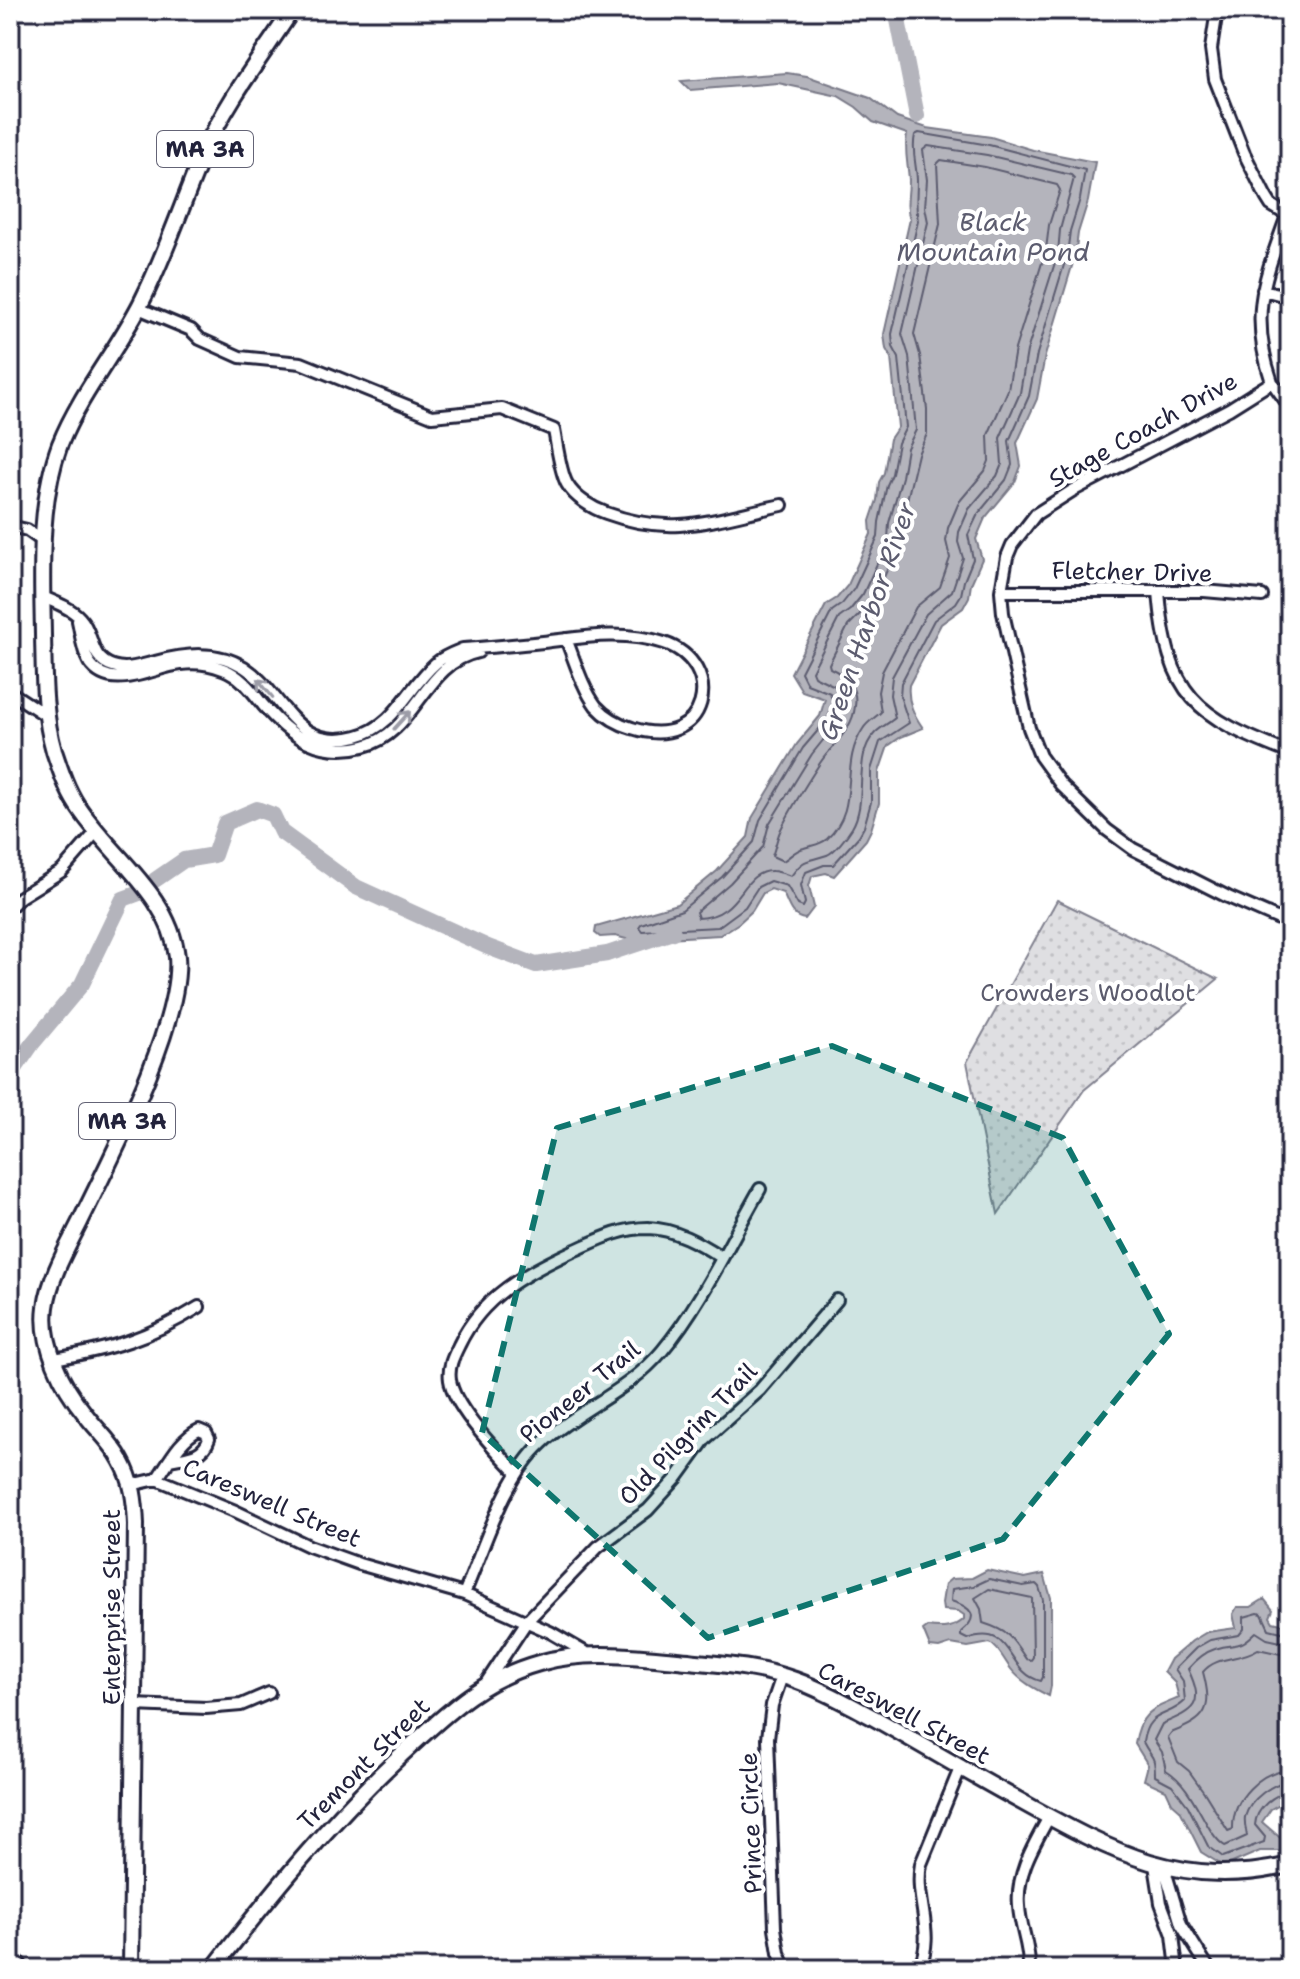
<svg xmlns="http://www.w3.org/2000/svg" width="1300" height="1979" font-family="'Shantell Sans',sans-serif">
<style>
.park{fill:url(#park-dots);stroke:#80808e;stroke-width:2}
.water{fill:#b4b4bc;stroke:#7a7a88;stroke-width:2}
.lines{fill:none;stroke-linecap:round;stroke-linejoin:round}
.shore{stroke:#5c5c6f;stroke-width:2}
.river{stroke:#b4b4bc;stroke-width:16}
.minor-casing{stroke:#22223b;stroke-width:16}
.major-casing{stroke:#22223b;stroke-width:20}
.minor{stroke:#fff;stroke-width:10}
.major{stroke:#fff;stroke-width:14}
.oneway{stroke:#9c9ca7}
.marked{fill:#0f766e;fill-opacity:0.2;stroke:#0f766e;stroke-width:6;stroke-dasharray:16 10;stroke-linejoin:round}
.labels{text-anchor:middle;stroke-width:8;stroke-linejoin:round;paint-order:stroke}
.shield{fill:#fff;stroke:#646476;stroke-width:2}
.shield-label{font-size:22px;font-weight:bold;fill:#22223b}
.street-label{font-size:24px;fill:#22223b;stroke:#fff}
.park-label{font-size:24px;fill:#5b5b6d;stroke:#fff}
.water-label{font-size:26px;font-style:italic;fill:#5c5c6f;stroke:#fff}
</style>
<defs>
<pattern id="park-dots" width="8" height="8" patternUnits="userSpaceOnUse" patternTransform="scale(2)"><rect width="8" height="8" fill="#dfdfe2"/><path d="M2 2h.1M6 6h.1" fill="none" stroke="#bfbfc3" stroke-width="1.8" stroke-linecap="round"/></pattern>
</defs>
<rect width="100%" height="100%" fill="#fff"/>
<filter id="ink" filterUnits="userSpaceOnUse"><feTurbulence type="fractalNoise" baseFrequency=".0125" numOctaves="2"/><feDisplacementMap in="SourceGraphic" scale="16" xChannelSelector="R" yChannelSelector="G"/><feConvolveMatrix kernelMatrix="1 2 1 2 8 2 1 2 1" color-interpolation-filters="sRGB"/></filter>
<g filter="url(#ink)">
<path class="park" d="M1057 900 1218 979 1084 1090 998 1214 967 1062Z"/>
<path class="water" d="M787 73 807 76 870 98 897 118 927 128 991 137 1033 150 1095 162 1088 201 1078 233 1075 256 1045 356 1037 399 1017 443 1021 466 1015 482 985 518 976 539 982 559 971 584 969 597 963 608 941 624 909 685C907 702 914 715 923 728L901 737 888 746 879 772V803L871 830 866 840 834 876 826 873 812 876 809 886 814 907 805 919C791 918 788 903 783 893L771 889 763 893 752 911 739 923 720 935 630 940 615 936 600 937 595 933 596 927 677 904 717 871 748 837 752 818 797 744 820 716 825 699 802 691 791 673 826 605 837 598 848 585 871 534 870 521 877 500 879 482 884 473 890 439 898 427 891 358 886 349 884 334 910 219C905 205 909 194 909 180 908 164 904 150 907 134L873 122 856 107 838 96 778 83 690 90 681 81Z
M987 1570 1025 1578 1044 1574 1051 1598V1686L1049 1696C1035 1689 1020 1681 1011 1669 1003 1659 1000 1649 990 1643L968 1647 951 1644 939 1648 930 1647 923 1630 927 1627C941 1629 954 1629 964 1619V1615L958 1611 943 1610 942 1603 945 1584 951 1579 972 1578Z
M1264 1599 1273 1610 1270 1617 1273 1622 1290 1626V1798L1271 1809 1262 1822 1285 1842 1284 1851H1260L1230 1864 1222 1865 1201 1852 1180 1810 1172 1803 1166 1790 1144 1780 1148 1765 1135 1744C1140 1712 1152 1709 1179 1698L1175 1683 1164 1672 1171 1659 1192 1641 1207 1632 1236 1628 1233 1614 1237 1607H1251Z"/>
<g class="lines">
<path class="shore" d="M919 133 989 145 1085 170 1080 199 1070 231 1067 255 1037 354 1029 396 1009 441 1012 465 1006 480 978 514 968 535 973 559 964 581 961 595 956 603 934 620 901 683 900 696 909 723 880 742 871 770V802L864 827 859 836 833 865H824L806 872 801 885 805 903 803 907 798 905 787 886 770 881 758 887 745 907 718 927 642 931 639 927 641 924 682 910 722 877 754 842 760 820 803 748 827 720 834 704 830 693 807 684 801 672 832 611 842 604 854 589 878 537 879 522 887 485 892 474 898 443 906 427 899 358 893 347 892 334 918 221C915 204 917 197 917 181 917 166 911 151 915 135Z
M928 146 987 155 1071 175 1074 178 1060 230 1058 253 1027 351 1020 393 1000 438 1002 464 997 476 969 509 959 532 958 542 963 558 952 591 926 614 892 677 890 695 895 718C889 723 881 727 875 733 852 757 869 800 852 828 847 836 835 852 827 855 807 862 805 857 791 876 785 874 778 871 772 871 741 870 742 917 698 918L696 912 730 883 763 847 769 824 812 754 836 724 844 704 839 688 814 676 812 671 839 618 850 610 863 594 888 540 889 523 902 477 907 448 916 430 909 356 902 334 928 222 925 207 927 180 923 150Z
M941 160 985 167 1057 185 1060 190 1049 225 1046 250 1015 349 1008 390 988 435 989 461 985 471 959 502 948 528 946 541 950 558 940 587 916 607 882 672 878 692 881 712C875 718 867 722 863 729 838 766 862 806 827 839 820 845 812 845 804 848 795 850 790 857 783 861L772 856C776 846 777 836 782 827 793 805 807 783 820 763 832 745 853 730 855 706 858 688 846 675 830 668L829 664 848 626 873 601 898 546 901 525 918 454 927 434V409L920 355 914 334 940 224 937 164Z
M989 1579 1023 1586 1036 1584 1039 1587 1043 1600V1677L1041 1681C1005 1673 1015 1622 967 1639L961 1636V1632C981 1616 971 1607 951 1601L952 1589 974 1586Z
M989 1589 1032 1598 1033 1657 1031 1660 1026 1659C1011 1636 1008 1631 983 1623L981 1609 975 1598Z
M1290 1634 1269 1629 1262 1614 1258 1613 1244 1617V1629L1239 1635 1210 1640 1196 1648 1175 1669 1183 1681 1185 1701C1167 1719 1148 1709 1143 1742 1152 1760 1155 1753 1155 1776L1172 1785 1188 1806 1208 1846 1223 1857 1264 1842 1265 1837 1255 1825C1256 1808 1274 1794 1290 1791
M1290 1644 1267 1639 1256 1632C1236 1652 1236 1641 1215 1649 1205 1652 1195 1661 1188 1669 1205 1705 1195 1710 1162 1724L1154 1740 1162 1752 1166 1770C1196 1788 1204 1833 1225 1846L1247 1836C1246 1830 1244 1823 1245 1817 1250 1799 1272 1783 1290 1781
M1290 1656 1258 1649C1240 1661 1217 1655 1203 1672 1213 1710 1207 1719 1171 1733L1168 1737 1178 1762 1189 1771 1204 1792 1228 1831 1233 1829C1232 1799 1260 1771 1290 1769"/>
<path class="river" d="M896 10 917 116
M155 880 184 860 214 855 225 823 257 809 273 815 281 832 356 887 488 947 536 965 607 954 673 932
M10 1076 32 1044 82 984 123 899 142 892"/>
<defs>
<path id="minor" d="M1217 10 1211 49 1215 79 1244 153 1266 197 1271 205 1287 215
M1290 207C1267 274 1247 310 1272 382L1229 409 1072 491 1036 514 1012 545 1007 557 1001 591 1003 613 1029 728 1040 756 1061 785 1107 830 1133 849 1228 897 1290 924
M1263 290 1290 297
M138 308 191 330 200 339 240 357 301 363 432 416 502 409 554 430C557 445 560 472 567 484 575 498 592 508 606 513 674 538 715 519 782 505
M1272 382 1290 407
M10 526 27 530 44 542
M1001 591H1204L1262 596
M1159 591C1167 696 1196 717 1290 753
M43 597C55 602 71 608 80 618 95 634 88 658 113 666 127 671 142 665 155 662 185 654 217 650 244 667 284 693 294 753 357 736 396 726 408 687 436 663 444 656 453 653 463 649 490 647 516 645 543 642 585 637 622 630 664 643 727 664 709 753 632 728 618 724 606 717 596 706 582 687 575 661 566 639
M78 621C81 634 82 650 89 662 110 694 153 667 181 664 195 662 210 664 223 669 240 675 252 691 263 705 290 737 321 757 364 746 416 733 424 663 478 652
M10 692 47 716
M10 907 20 897 62 871 97 831
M54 1359C111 1349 149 1338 199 1307
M517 1473C498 1452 454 1408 450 1380 448 1367 453 1357 459 1345 482 1296 526 1273 573 1251 598 1240 620 1228 648 1228 675 1229 699 1243 721 1257
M157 1479C168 1463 181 1438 199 1430L206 1433 209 1439C203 1457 187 1456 170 1460
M131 1485 157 1479 235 1511 309 1546 359 1564 464 1594 550 1632 588 1654
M464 1594C485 1546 503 1479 542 1443 580 1408 628 1392 662 1351 702 1303 729 1243 760 1189
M782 1676 772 1705 768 1738 775 1928 779 1953 786 1969
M486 1683 527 1621 598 1547 648 1510 676 1479 705 1439 760 1390 837 1300
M134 1705 206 1708 241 1705 269 1693
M1155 1865 1161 1903 1173 1935 1177 1969
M1164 1867 1181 1924 1209 1969
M918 1969C937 1934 914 1901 921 1864L961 1766
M1029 1969C1030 1946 1020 1928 1019 1906 1016 1873 1034 1845 1049 1817"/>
<path id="major" d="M10 1954 21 1969
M131 1969 136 1524C135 1501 133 1481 121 1460 112 1443 97 1430 85 1414 62 1386 41 1344 46 1307 50 1277 67 1248 80 1222 110 1160 183 1022 177 957 170 894 108 854 77 805 66 788 60 769 54 751 43 713 44 674 43 635 42 573 38 503 60 444 81 392 119 348 143 299 167 251 183 201 204 152 226 102 262 56 292 10
M213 1969C271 1894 331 1820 400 1756 445 1715 478 1680 539 1663 584 1650 632 1656 677 1660 717 1664 757 1666 795 1680 823 1690 848 1704 874 1718 924 1746 972 1775 1022 1802 1114 1853 1182 1890 1290 1865"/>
</defs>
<use href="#minor" class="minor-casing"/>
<use href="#major" class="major-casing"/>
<use href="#minor" class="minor"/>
<use href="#major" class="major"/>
</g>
<defs><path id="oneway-shaft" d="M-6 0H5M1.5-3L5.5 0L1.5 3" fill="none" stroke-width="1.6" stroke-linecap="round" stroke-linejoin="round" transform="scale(2)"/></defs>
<g class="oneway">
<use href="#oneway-shaft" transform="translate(265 688) rotate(-130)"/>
<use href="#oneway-shaft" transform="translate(402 720) rotate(-48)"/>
</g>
</g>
<path class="marked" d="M832 1046 1063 1138 1169 1334 1003 1539 708 1638 482 1433 557 1128Z"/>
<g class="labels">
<g class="shield">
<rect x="157" y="131" width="96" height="36" rx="6"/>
<rect x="79" y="1103" width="96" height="36" rx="6"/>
</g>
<g class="shield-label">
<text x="205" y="157">MA 3A</text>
<text x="127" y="1129">MA 3A</text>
</g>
<g class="street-label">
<text transform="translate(1143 430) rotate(-29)" y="8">Stage Coach Drive</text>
<text transform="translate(1132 572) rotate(1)" y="8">Fletcher Drive</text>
<text transform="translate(580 1392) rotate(-39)" y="8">Pioneer Trail</text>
<text transform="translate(688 1434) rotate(-46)" y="8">Old Pilgrim Trail</text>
<text transform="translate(272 1503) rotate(23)" y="8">Careswell Street</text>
<text transform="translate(112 1607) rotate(-90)" y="8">Enterprise Street</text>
<text transform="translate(904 1713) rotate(28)" y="8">Careswell Street</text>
<text transform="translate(364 1764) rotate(-45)" y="8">Tremont Street</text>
<text transform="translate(751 1823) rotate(-92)" y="8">Prince Circle</text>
</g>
<g class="park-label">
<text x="1088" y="1001">Crowders Woodlot</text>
</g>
<g class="water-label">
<text x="993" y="231">Black<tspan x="993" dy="30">Mountain Pond</tspan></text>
<text transform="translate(867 621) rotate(-71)" y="9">Green Harbor River</text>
</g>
</g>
<rect width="1300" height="1979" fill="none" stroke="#fff" stroke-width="40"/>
<rect x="20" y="20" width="1260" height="1939" fill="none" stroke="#22223b" stroke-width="3" filter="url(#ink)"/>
</svg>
